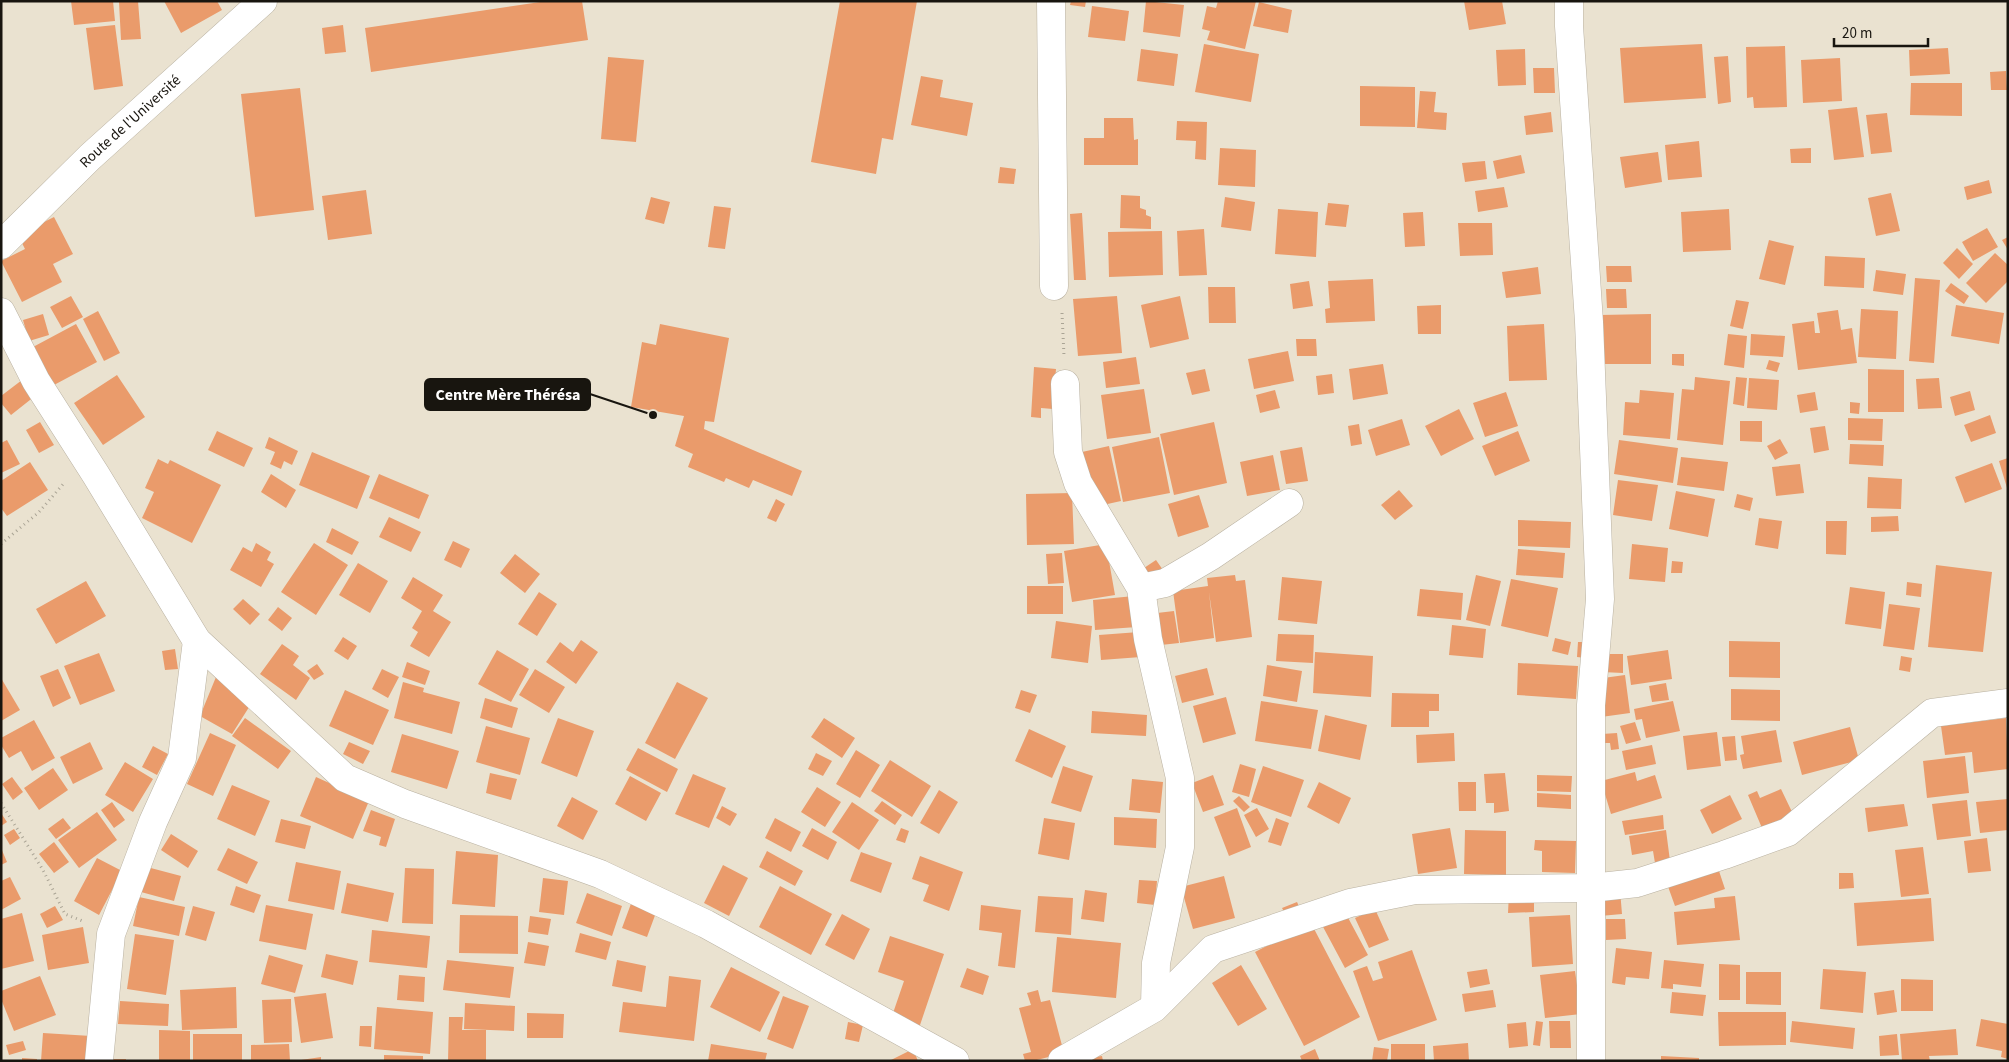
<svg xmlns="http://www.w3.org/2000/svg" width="2009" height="1062" font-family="'Source Sans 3',sans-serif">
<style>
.building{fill:#ea9b6b}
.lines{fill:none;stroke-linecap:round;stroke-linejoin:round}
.minor-casing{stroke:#b9b1a1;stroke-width:29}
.path{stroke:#aaa495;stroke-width:3;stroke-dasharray:1 4;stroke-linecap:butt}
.minor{stroke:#fff;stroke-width:28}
.labels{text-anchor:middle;stroke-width:4;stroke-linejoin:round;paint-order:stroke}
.street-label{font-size:15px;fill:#18150f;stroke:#eae2d0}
.leader{fill:none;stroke:#18150f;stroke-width:2}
.callout-dot{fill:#18150f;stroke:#eae2d0;stroke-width:2}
.callout{fill:#18150f;stroke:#18150f;stroke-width:2}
.callout-label{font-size:16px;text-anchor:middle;font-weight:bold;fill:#fff}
</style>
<rect width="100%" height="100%" fill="#eae2d0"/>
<path class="building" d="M71 1H113L115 21 74 25Z
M134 1H138L141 39 121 40 119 2Z
M164 1H217L222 10 181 33Z
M547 1H582L588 40 371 72 365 28Z
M840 1H917L893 140 882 138 876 174 811 162Z
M1071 1H1086L1085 7 1070 5Z
M1146 1 1184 5 1180 37 1143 32Z
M1218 1H1256L1245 49 1207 40 1210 31 1202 29 1207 6 1216 8Z
M1464 1H1502L1506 24 1469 30Z
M1259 2 1292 10 1288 33 1253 26Z
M1092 6 1129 11 1125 41 1088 37Z
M115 25 123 86 94 90 86 28Z
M343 25 346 52 325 54 322 28Z
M1204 44 1259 54 1251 102 1195 92Z
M1702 44 1706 98 1624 103 1620 48Z
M1785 46 1787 107 1754 108 1753 97 1747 98 1746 47Z
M1948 48 1950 74 1910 76 1909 50Z
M1141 49 1178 54 1174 86 1137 81Z
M1525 49 1526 85 1498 86 1496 50Z
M1728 56 1731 102 1718 104 1714 57Z
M608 57 644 60 636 142 601 139Z
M1840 58 1842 101 1803 103 1801 60Z
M1533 68H1554L1555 93H1534Z
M2006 71 2007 90H1991L1990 72Z
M921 76 943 80 940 97 973 103 967 136 911 125Z
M1911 83H1962V116L1910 115Z
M1360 86 1415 87V127L1360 126Z
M300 88 314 210 255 217 241 94Z
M1420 91 1436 92 1434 112 1447 113 1446 130 1417 128Z
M1857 107 1864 157 1834 160 1828 110Z
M1551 112 1553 132 1526 135 1524 116Z
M1887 113 1892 152 1871 154 1866 115Z
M1104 118H1133L1134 140 1138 139V165H1084V138H1104Z
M1177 121 1207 122 1206 160 1195 159 1196 141 1176 140Z
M1699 141 1702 177 1668 180 1665 145Z
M1220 148 1256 150 1255 187 1218 185Z
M1811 148V163H1791L1790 149Z
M1658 152 1662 182 1625 188 1620 157Z
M1521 155 1525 173 1497 179 1493 161Z
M1485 161 1487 179 1465 182 1462 163Z
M1000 167 1016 169 1014 184 998 183Z
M1989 180 1992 193 1967 200 1964 187Z
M1504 187 1508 207 1478 212 1475 191Z
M366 190 372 234 328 240 322 196Z
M1891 193 1900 231 1876 236 1868 198Z
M1121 195 1140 196V208L1146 210V215L1151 217V229L1120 228Z
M651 197 670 202 664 224 645 219Z
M1225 197 1255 202 1251 231 1221 227Z
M1328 203 1349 205 1346 227 1325 225Z
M714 206 731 208 725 249 708 247Z
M1278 209 1318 212 1316 257 1275 254Z
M1729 209 1731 250 1683 252 1681 212Z
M1423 212 1425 246 1405 247 1403 213Z
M1082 213 1086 280H1074L1070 214Z
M54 217 73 254 53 264 62 282 22 302 1 261 25 249 18 235Z
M1458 223H1492L1493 255 1460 256Z
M1987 228 1998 247 1973 261 1962 242Z
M1204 229 1207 275 1179 276 1177 231Z
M1162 231 1163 275 1109 277 1108 232Z
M2008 237V250L2002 240Z
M1769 240 1794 246 1785 285 1759 279Z
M1957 248 1973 264 1959 279 1943 263Z
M1995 253 2008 265V281L1986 303 1966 283Z
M1825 256 1865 258 1864 288 1824 286Z
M1606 266H1631L1632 282H1607Z
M1538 267 1541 294 1506 298 1502 272Z
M1876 270 1906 274 1903 295 1873 291Z
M1915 278 1940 280 1934 363 1909 361Z
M1373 279 1375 321 1326 323 1325 309 1330 308 1328 281Z
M1309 281 1313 306 1293 309 1290 284Z
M1951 283 1969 296 1964 304 1945 291Z
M1208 287H1235L1236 323H1209Z
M1606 289H1626L1627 308H1607Z
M71 296 83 317 62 328 50 307Z
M1117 296 1122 353 1078 356 1073 299Z
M1180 296 1189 339 1150 348 1141 305Z
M1736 300 1749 302 1743 329 1730 326Z
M1441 305V334H1418L1417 306Z
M1956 305 2004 313 1999 344 1951 336Z
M1861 309 1898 311 1896 359 1858 357Z
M1838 310 1841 330 1852 328 1857 363 1798 370 1792 324 1814 321 1815 333H1820L1817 313Z
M98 311 120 353 104 361 83 319Z
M43 314 49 335 29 341 23 320Z
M1651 314V364H1601L1600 315Z
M76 324 97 362 54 385 33 347Z
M660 324 729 338 714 422 705 421 704 429 802 471 792 496 753 480 749 488 726 478 724 482 688 467 693 454 675 446 684 416 631 407 642 342 656 345Z
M1544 324 1547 380 1509 381 1507 326Z
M1728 334 1747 336 1744 368 1724 365Z
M1751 334 1785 336 1783 357 1750 355Z
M1296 339H1316L1317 356H1297Z
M1288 351 1294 381 1254 389 1248 359Z
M1672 354H1684V366L1672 365Z
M1136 357 1140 384 1106 388 1103 362Z
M1769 360 1780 363 1777 372 1766 369Z
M1383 364 1388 394 1353 400 1349 369Z
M1034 367 1056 369 1053 409 1041 408V418L1031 417Z
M1205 369 1210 391 1192 395 1186 373Z
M1868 369 1904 370V412H1868Z
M1332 374 1334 393 1318 395 1316 376Z
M117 375 145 417 103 445 74 403Z
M1695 377 1730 381 1723 445 1677 440 1682 389 1694 390Z
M1736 377 1747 378 1744 406 1733 404Z
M1749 378 1779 380 1777 410 1747 408Z
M1939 378 1942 408 1918 409 1916 379Z
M22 380 35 396 11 415 1 403V396Z
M1144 389 1151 433 1107 439 1101 395Z
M1275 390 1280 408 1260 413 1256 395Z
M1640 390 1674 393 1670 439 1623 435 1625 402 1639 403Z
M1970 391 1975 410 1955 416 1950 397Z
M1506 392 1518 426 1485 437 1473 403Z
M1815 392 1818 410 1800 413 1797 395Z
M1850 402 1860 403 1859 414 1850 413Z
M1459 409 1474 439 1441 456 1425 426Z
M1990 415 1996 433 1971 442 1964 425Z
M1848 418 1883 419 1882 441 1848 440Z
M1402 419 1410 445 1376 456 1368 430Z
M1740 421H1762V442L1740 441Z
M40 422 54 445 39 453 26 430Z
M1214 422 1227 483 1174 495 1160 434Z
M1359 424 1362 444 1351 446 1348 426Z
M1825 426 1829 450 1814 453 1810 428Z
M217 431 253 448 244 467 208 450Z
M1518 431 1530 461 1495 476 1482 446Z
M269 437 298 451 292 465 284 461 281 469 270 464 275 452 265 448Z
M1159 437 1170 493 1123 502 1112 447Z
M1780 439 1788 453 1775 460 1767 446Z
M7 440 20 464 1 473V443Z
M1619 440 1678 448 1673 483 1614 474Z
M1850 444 1884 445 1883 466 1849 464Z
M1109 446 1121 501 1094 507 1082 452Z
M1302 447 1308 481 1286 484 1280 451Z
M312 452 370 476 357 509 299 485Z
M1273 455 1280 490 1247 496 1240 462Z
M1681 457 1728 462 1724 491 1677 485Z
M2008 458V488H2007L1999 461Z
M158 459 168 464 170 460 221 485 192 543 142 518 154 492 145 488Z
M30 462 48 490 7 516 1 508V481Z
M1992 463 2002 489 1965 503 1955 477Z
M1800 464 1804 493 1776 496 1772 467Z
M271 474 296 490 286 508 261 492Z
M379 474 429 495 419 519 369 498Z
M1868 477 1902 479 1901 509 1867 508Z
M1618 480 1658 485 1652 521 1613 515Z
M1399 490 1413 506 1395 520 1381 505Z
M1676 491 1715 499 1708 537 1669 529Z
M1072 493 1074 544 1027 545 1026 494Z
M1737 494 1753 498 1750 511 1734 507Z
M1199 495 1209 527 1178 537 1168 504Z
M776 499 785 504 776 522 767 518Z
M1898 516 1899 531 1871 532V517Z
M389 517 421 532 411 552 379 537Z
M1759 518 1782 521 1778 549 1755 545Z
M1518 520 1571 522 1570 548 1518 546Z
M1826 521H1847L1846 555 1826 554Z
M332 528 359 542 352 555 326 542Z
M453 541 470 549 461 568 444 560Z
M256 543 271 552 267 560 274 564 261 587 230 570 243 547 252 552Z
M314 543 348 565 316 615 281 592Z
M1106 544 1115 595 1072 602 1064 551Z
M1632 544 1668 548 1665 582 1629 579Z
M1518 549 1565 553 1563 578 1516 575Z
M1062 553 1064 583 1048 584 1046 554Z
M515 554 540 574 525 593 500 573Z
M1156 560 1163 570 1151 578 1144 568Z
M1672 561 1683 562 1682 573H1671Z
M358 563 388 581 370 613 339 595Z
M1936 565 1992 572 1983 652 1928 647Z
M1235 575 1236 581 1245 580 1252 637 1216 642 1209 592 1214 638 1180 643 1173 591 1208 586 1207 578Z
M1476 575 1501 581 1490 626 1466 620Z
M413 577 443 595 433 611 451 622 429 657 410 646 418 632 412 628 422 611 401 598Z
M1282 577 1322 581 1317 624 1278 620Z
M1511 579 1558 588 1548 637 1501 626Z
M86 581 106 616 56 644 36 609Z
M1907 582 1922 584 1921 597 1906 595Z
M1027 586H1063V614H1027Z
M1850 587 1885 592 1881 629 1845 624Z
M1420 589 1463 593 1461 620 1417 616Z
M539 592 557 604 537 636 518 624Z
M1134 596 1137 627 1095 630 1093 600Z
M243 599 260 614 250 625 233 609Z
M1889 604 1920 608 1914 650 1883 646Z
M278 607 292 618 282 631 268 620Z
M1174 611 1179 643 1161 645 1157 613Z
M1056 621 1092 626 1088 663 1051 658Z
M1452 625 1486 629 1483 658 1449 655Z
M1139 632 1141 657 1101 660 1099 635Z
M1278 634 1314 635 1313 663 1276 661Z
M343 637 357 646 348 660 334 651Z
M1555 638 1571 642 1568 655 1552 651Z
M581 640 598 652 576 684 546 662 560 642 573 652Z
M1729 641 1780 642V678L1729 677Z
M1578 642H1588L1586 658 1577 657Z
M282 644 299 656 293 665 310 678 296 700 260 674Z
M175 649 178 669 165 670 162 651Z
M497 650 529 669 511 702 478 684Z
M1668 650 1672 679 1631 685 1627 656Z
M1315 652 1373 656 1371 697 1313 693Z
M99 653 115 691 80 705 64 666Z
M1603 654H1623V673L1602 672Z
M1901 656 1912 658 1910 672 1899 670Z
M407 662 430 671 425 685 402 677Z
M1518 663 1578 666 1576 699 1517 695Z
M317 664 324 674 314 680 307 671Z
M1267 665 1302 671 1297 702 1263 696Z
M1207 668 1214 695 1182 703 1175 676Z
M58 669 71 698 53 707 40 676Z
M382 669 399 677 388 698 372 689Z
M535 669 565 687 549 713 519 695Z
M1625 675 1630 713 1601 717 1596 679Z
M216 677 231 683V692L251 704 232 734 200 716Z
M1 678 20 710 1 721Z
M403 682 424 688 423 692 460 702 452 734 394 718Z
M677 682 708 698 675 759 645 743Z
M1666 683 1669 700 1652 702 1649 686Z
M1731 689 1780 690V721L1731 720Z
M345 690 389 710 373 745 329 726Z
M1021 690 1037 695 1030 713 1015 708Z
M1392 693 1439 694V711H1429V727H1391Z
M1226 697 1236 734 1203 743 1193 706Z
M485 698 518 708 512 728 480 718Z
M1261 701 1318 710 1311 749 1255 741Z
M1673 701 1680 731 1646 738 1642 719 1636 720 1634 709Z
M1092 711 1147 715 1146 736 1091 733Z
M1325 715 1367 725 1360 760 1318 751Z
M245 718 291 751 278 769 232 736Z
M558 718 594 731 577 777 541 763Z
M824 718 855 738 842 758 811 737Z
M2006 718 2008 769 1974 773 1972 752 1945 755 1941 726Z
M34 720 55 758 32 771 21 751 9 758 1 745V738Z
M1635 722 1641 740 1626 744 1620 726Z
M486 726 530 738 520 775 476 762Z
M1850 727 1859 760 1802 775 1793 742Z
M1029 729 1066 746 1052 778 1015 761Z
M1776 730 1782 762 1743 769 1740 755 1744 754 1741 736Z
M1717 732 1721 766 1687 770 1683 736Z
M210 733 236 745 213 796 187 784Z
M1454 733 1455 761 1417 763 1416 735Z
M1617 733 1619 749 1611 750 1610 743H1604L1602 734Z
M402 734 459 751 447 789 391 772Z
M1735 736 1737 760 1725 761 1722 737Z
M90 742 103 769 73 784 60 757Z
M349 742 370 751 363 764 343 754Z
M1652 745 1656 764 1626 770 1622 751Z
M153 746 168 754 157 775 142 767Z
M638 748 678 769 667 792 626 770Z
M856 750 880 765 860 798 836 784Z
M816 753 832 761 823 776 808 769Z
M1965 756 1969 793 1927 798 1923 761Z
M890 760 931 786 912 817 871 791Z
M125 762 153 779 133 812 105 795Z
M1240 764 1256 769 1249 797 1232 792Z
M1063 766 1093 776 1081 812 1051 803Z
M1263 766 1304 780 1291 817 1251 802Z
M53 768 68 790 39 810 24 788Z
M1635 772 1637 781 1655 775 1662 798 1611 814 1601 781Z
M490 773 517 779 511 800 486 793Z
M1505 773 1509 811 1494 813V803H1486L1484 774Z
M693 774 726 788 709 828 675 814Z
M1213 775 1224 805 1203 812 1192 783Z
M1537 775 1572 776 1571 792 1537 791Z
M630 776 661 793 646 821 615 804Z
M12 777 23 792 13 800 2 784Z
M316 777 369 801 353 839 300 816Z
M1132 779 1163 782 1160 813 1129 810Z
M1319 782 1351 798 1339 824 1307 807Z
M1458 782H1476V811H1459Z
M232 785 270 801 255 836 217 819Z
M817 787 841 802 825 827 801 812Z
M1781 789 1793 814 1762 828 1748 795 1757 791 1760 798Z
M939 790 958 802 939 834 920 823Z
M1537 793 1571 795V809L1537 807Z
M1730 795 1742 819 1712 834 1700 810Z
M1239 796 1250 807 1244 812 1233 801Z
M572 797 598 811 583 840 557 826Z
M2008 799V830L1980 833 1976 802Z
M1967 800 1971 836 1937 840 1932 804Z
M882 801 902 815 895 825 874 811Z
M112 802 125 820 114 828 101 810Z
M852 802 879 820 859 850 832 832Z
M1904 804 1908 826 1868 832 1865 808Z
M722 806 737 814 730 826 716 818Z
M1237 808 1251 847 1229 856 1214 817Z
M1257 808 1269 829 1256 837 1244 815Z
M371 810 395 819 386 847 379 845 381 837 363 831Z
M97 812 117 840 79 868 58 840Z
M1 813 7 822 1 826Z
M1663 815 1664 829 1625 835 1622 821Z
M1114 817 1157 819 1156 848 1114 845Z
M63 818 71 828 56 839 48 829Z
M775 818 801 832 791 852 765 838Z
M1044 818 1075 823 1069 860 1038 854Z
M1276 818 1289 823 1281 846 1268 842Z
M281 819 311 826 305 849 275 842Z
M812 828 837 842 828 860 802 846Z
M901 828 909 831 905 843 896 840Z
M1450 828 1457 868 1418 874 1412 834Z
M14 829 20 838 10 845 4 835Z
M1465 830 1506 831V875L1464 874Z
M1666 830 1670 861 1655 863 1653 851 1632 855 1629 836Z
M171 834 198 851 188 868 161 850Z
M1987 838 1991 871 1968 873 1964 841Z
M1535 840 1576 841 1575 873 1542 872V851L1534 850Z
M54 842 69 862 54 873 39 854Z
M1923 847 1929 894 1901 897 1895 850Z
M1 848 7 862 1 865Z
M228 848 258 862 247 884 217 870Z
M456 851 498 855 495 907 452 904Z
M767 851 803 871 795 886 759 867Z
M861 852 892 863 881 893 850 881Z
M920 856 963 872 949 911 923 901 929 885 912 879Z
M97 858 122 871 99 915 74 901Z
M296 862 341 871 334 910 288 901Z
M723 865 748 878 729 916 704 903Z
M1717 865 1725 889 1675 906 1666 881Z
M147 867 181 876 174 901 141 892Z
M405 868 434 869 433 924 402 923Z
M1839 873H1853L1854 888 1839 889Z
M1224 876 1235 918 1193 929 1181 887Z
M10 877 21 899 1 910V881Z
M543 878 568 881 564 915 539 912Z
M1139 880 1157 881 1155 905 1137 903Z
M347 883 394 893 388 922 341 913Z
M236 886 261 895 254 913 230 905Z
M780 886 832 914 811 955 759 927Z
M1085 890 1107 893 1104 922 1081 919Z
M1620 890 1622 914 1600 916 1598 892Z
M587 893 622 906 612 936 576 923Z
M1509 893H1534V912L1508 913Z
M1038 896 1073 898 1071 935 1035 932Z
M1735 896 1740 940 1677 945 1674 912 1715 908 1714 898Z
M139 897 185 907 179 936 133 926Z
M1931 898 1934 941 1857 946 1854 903Z
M632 901 657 910 647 937 622 928Z
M1297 902 1302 913 1288 919 1282 908Z
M266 905 313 914 306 950 259 941Z
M981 905 1021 910 1015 968 998 966 1002 933 979 930Z
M55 906 63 920 47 928 40 914Z
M193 906 215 912 206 941 185 935Z
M1375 909 1389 940 1369 948 1355 918Z
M1345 912 1368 955 1345 968 1322 925Z
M22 913 34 961 1 969V919Z
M842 914 870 929 854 960 825 945Z
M460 915 518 916V954L459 953Z
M1570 915 1573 964 1532 967 1529 917Z
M530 916 551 919 548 935 528 932Z
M1606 919H1625L1626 939 1606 940Z
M1311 923 1360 1017 1304 1046 1255 952Z
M83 927 89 963 48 970 42 935Z
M372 930 430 936 427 968 369 962Z
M580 933 611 942 606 960 575 952Z
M135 934 174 940 166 995 127 989Z
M890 936 944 954 919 1028 891 1019 904 981 878 972Z
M1057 937 1121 943 1116 998 1052 992Z
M528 942 549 946 545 966 524 963Z
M1616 948 1652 952 1649 979 1626 977 1625 985 1612 983Z
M1412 950 1437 1020 1378 1041 1353 971 1367 966 1373 981 1383 978 1378 962Z
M326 954 358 961 353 985 321 977Z
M269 955 303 965 295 993 261 984Z
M447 960 514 967 510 998 443 990Z
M617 960 646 966 642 992 612 986Z
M1664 960 1704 964 1701 987 1673 984V989L1661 988Z
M1719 964 1740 965V1000H1719Z
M1241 965 1267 1009 1238 1026 1212 983Z
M731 967 780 992 760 1032 710 1007Z
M967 968 989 976 983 995 960 987Z
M1487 969 1490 984 1470 988 1467 972Z
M1823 969 1866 972 1863 1013 1820 1009Z
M1575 971 1581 1014 1545 1018 1540 975Z
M1746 972H1781V1005L1746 1004Z
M399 975 425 977 424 1002 397 1000Z
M40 976 56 1015 14 1031 1 999V991Z
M669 976 701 980 694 1041 619 1032 623 1002 666 1007Z
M1901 979 1933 980V1011H1901Z
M236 987 237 1028 182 1030 180 990Z
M1038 990 1041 1002 1050 1000 1064 1053 1033 1061H1025L1023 1054 1031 1052 1019 1008 1031 1005 1027 993Z
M1493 990 1496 1007 1465 1012 1462 994Z
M1894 990 1897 1012 1877 1015 1874 993Z
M1672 992 1706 995 1703 1016 1670 1013Z
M326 993 333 1038 301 1043 294 997Z
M783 996 809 1006 793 1049 767 1039Z
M291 999 292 1042 264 1043 262 1000Z
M120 1001 169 1004 168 1026 118 1024Z
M465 1003 515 1006 514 1031 464 1029Z
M377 1007 433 1012 430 1054 374 1049Z
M1718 1012H1786V1045L1719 1046Z
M527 1013 564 1014 563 1038H527Z
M449 1017H463L462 1030H486V1061H448Z
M1981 1019 2008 1024V1059L2001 1057 2002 1051 1976 1046Z
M1536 1021 1543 1022 1540 1046 1533 1045Z
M1549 1021H1570L1571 1048H1550Z
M1792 1021 1855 1028 1853 1049 1790 1042Z
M848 1022 863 1025 859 1042 845 1039Z
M1526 1022 1528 1046 1509 1048 1507 1024Z
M360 1026H372L371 1047 359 1046Z
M1956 1029 1958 1055 1929 1056 1930 1061H1902L1900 1034Z
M159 1030 190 1031V1061H159Z
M43 1033 91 1036 90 1061H41Z
M193 1034H242V1061H193Z
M1897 1034 1899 1055 1880 1056 1879 1036Z
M23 1041 26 1050 9 1055 6 1045Z
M1468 1043 1469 1061H1434L1433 1046Z
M289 1044 290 1061H251V1045Z
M711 1044 767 1053 765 1061H708Z
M1391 1044H1425V1061H1391Z
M1374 1047 1389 1049 1387 1061H1372Z
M913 1049 918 1061H889Z
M1315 1049 1320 1061H1302L1300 1056Z
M384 1055 423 1056V1061H384Z
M1102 1056 1103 1061H1080V1059Z
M1661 1056 1699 1058V1061H1661Z
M321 1057V1061H301V1060Z
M22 1058 37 1059V1061H22Z
M111 1059H126V1061H111Z"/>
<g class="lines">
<defs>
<g id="minor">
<path d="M1051 1 1054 286"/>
<path d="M1569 1V26L1589 322 1600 599 1591 705V1061"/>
<path id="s1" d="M1 245 90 157 263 1"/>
<path d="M1 312 36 381 96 475 197 641 345 778 405 804 600 874 706 924 955 1061"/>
<path d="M1065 384 1068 452 1078 483 1141 588 1148 639 1180 778V847L1156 963 1155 1006"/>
<path d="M1141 588 1165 583 1211 556 1289 503"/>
<path d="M99 1061 111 934 153 822 182 758 197 641"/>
<path d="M1062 1061 1154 1008 1213 949 1350 903 1415 890 1591 888 1637 883 1724 855 1788 832 1932 713 2008 703"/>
</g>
</defs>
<use href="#minor" class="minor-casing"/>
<path class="path" d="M1062 313 1064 356
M1 544 39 512 65 482
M1 803 43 870 65 914 85 922"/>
<use href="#minor" class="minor"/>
</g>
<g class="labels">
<g class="street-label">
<text dy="5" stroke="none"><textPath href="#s1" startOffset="179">Route de l'Université</textPath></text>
</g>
</g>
<path class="leader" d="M653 415L590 394"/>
<circle class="callout-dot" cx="653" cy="415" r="5"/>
<rect class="callout" x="425" y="379" width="165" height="31" rx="5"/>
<g class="callout-label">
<text x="508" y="400">Centre Mère Thérésa</text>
</g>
<rect width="2009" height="1062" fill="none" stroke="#18150f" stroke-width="5"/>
<path d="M1834 38v8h94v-8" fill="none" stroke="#18150f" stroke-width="2.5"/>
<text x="1842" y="38" font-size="15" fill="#18150f" stroke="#eae2d0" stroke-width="4" paint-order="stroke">20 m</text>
</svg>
